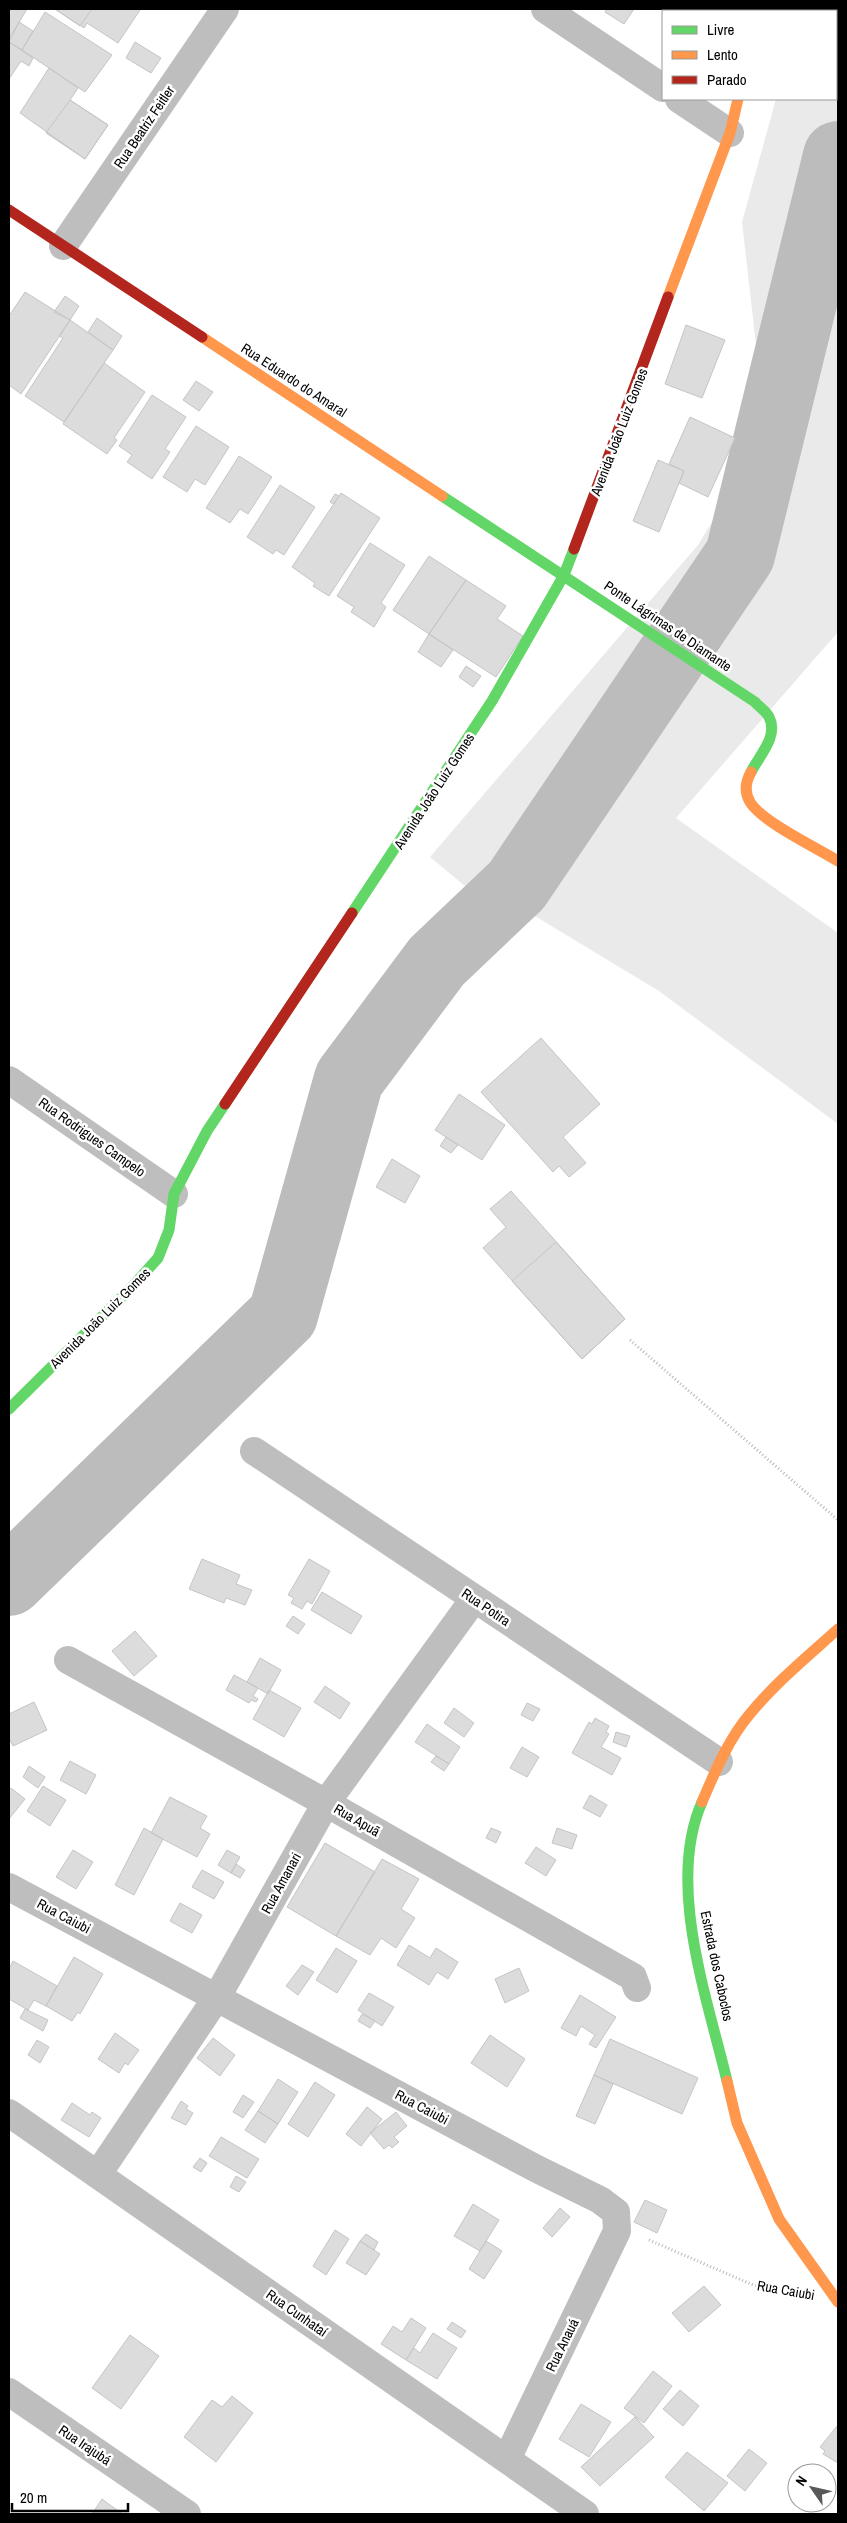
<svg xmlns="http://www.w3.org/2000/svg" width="847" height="2523" font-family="'Archivo Narrow',sans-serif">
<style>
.green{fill:#eaeaea}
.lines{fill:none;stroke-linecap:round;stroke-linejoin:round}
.river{stroke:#bcbcbc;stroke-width:70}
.building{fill:#dcdcdc;stroke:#c5c5c5}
.path{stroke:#b8b8b8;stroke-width:3;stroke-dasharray:1 2.5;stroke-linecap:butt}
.street{stroke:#bebebe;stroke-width:28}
.fast{stroke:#63d668;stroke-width:11}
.slow{stroke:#ff974d;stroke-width:11}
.jam{stroke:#b3261e;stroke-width:11}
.labels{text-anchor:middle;stroke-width:5;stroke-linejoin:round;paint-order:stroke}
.street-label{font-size:14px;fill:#000;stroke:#fff}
</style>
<rect width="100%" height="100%" fill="#fff"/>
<path class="green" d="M801 9H838V632L676 818 838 933V1124L659 991 515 904 477 896 430 857 698 545 744 470 763 406 742 222 776 99H836V11H800Z"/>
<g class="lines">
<path class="river" d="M9 1581 283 1315 349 1079 437 961 517 885 740 555 838 156"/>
</g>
<path class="building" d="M10 9H27L9 39V11Z
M55 9H138L140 10 118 43 87 23 84 28Z
M55 9H92L80 26Z
M607 9H634L624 24 605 12Z
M45 12 112 55 85 92 22 50Z
M19 22 33 31 22 50 9 42Z
M9 42 33 58 29 66 21 61 9 79Z
M135 42 161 58 151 73 126 58Z
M49 68 78 88 70 100 108 125 85 159 20 113Z
M70 100 108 125 85 159 46 133Z
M25 292 70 320 21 394 9 385V316Z
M65 296 79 306 70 320 54 312Z
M97 318 122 336 113 350 88 332Z
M70 320 113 350 64 422 25 396 63 338 59 336Z
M686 325 725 340 702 398 665 384Z
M104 363 145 392 114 438 117 440 107 454 63 424Z
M196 381 213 392 199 411 183 400Z
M152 395 186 417 165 449 170 452 152 479 127 462 132 455 119 446Z
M690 417 735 438 708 497 679 483 684 471 669 464Z
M196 426 229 447 205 485 195 479 187 492 163 477Z
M239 456 272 477 248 514 240 509 230 523 206 508Z
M658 460 684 471 659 532 633 521Z
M280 485 315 507 284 555 276 550 273 554 247 537Z
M341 493 380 518 329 596 313 586 315 583 292 567Z
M335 494 339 496 334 504 330 502Z
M370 543 405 565 381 603 386 607 374 627 351 612 354 607 337 596Z
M429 556 466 580 429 634 393 610Z
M466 580 506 606 497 619 523 636 496 677 429 634Z
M429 634 453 650 441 667 418 652Z
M466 666 481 676 473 687 459 677Z
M541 1038 600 1104 563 1137 586 1163 569 1177 559 1166 553 1172 481 1092Z
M459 1094 505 1125 482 1160 435 1130Z
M446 1137 458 1145 451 1153 440 1146Z
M392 1159 420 1176 405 1203 376 1187Z
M511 1191 625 1319 582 1359 483 1248 506 1227 490 1209Z
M556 1242 625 1319 582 1359 512 1281Z
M202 1559 240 1575 236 1584 252 1590 245 1605 226 1598 224 1603 189 1589Z
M309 1559 330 1571 312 1604 307 1601 302 1609 291 1603 294 1598 288 1595Z
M322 1592 362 1616 351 1634 311 1610Z
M293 1616 305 1624 298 1634 286 1626Z
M135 1631 157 1656 134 1676 112 1651Z
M260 1658 281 1670 268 1694 247 1682Z
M234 1675 258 1688 253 1696 258 1699 256 1702 251 1700 249 1703 226 1690Z
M325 1686 350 1703 340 1719 314 1702Z
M269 1690 301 1708 284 1737 253 1719Z
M34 1702 47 1730 13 1746 9 1738V1714Z
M527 1703 540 1709 533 1721 521 1715Z
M454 1708 474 1723 464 1737 444 1723Z
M595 1718 609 1726 606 1732 609 1734 601 1747 621 1758 612 1775 572 1753 589 1722 592 1724Z
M427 1724 460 1747 449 1764 415 1742Z
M616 1732 630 1736 626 1747 613 1742Z
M522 1747 539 1757 527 1777 510 1768Z
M436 1756 449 1764 444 1771 431 1762Z
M70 1761 96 1775 86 1794 60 1780Z
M29 1766 45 1777 38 1788 23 1777Z
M43 1786 66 1800 50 1826 27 1811Z
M11 1788 25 1799 9 1819V1790Z
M590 1795 607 1805 600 1817 583 1808Z
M170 1797 207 1816 200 1828 210 1834 197 1857 151 1833Z
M144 1828 163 1839 134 1895 115 1885Z
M491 1828 501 1832 496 1843 486 1838Z
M557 1828 577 1835 572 1849 552 1843Z
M325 1843 375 1872 336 1936 287 1907Z
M536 1847 556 1860 546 1876 525 1863Z
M73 1850 93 1862 76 1889 56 1877Z
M227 1850 240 1857 231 1873 218 1865Z
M382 1859 419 1879 401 1909 415 1918 396 1948 381 1938 370 1955 336 1936Z
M236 1864 245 1870 240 1878 231 1873Z
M202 1870 224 1882 214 1899 192 1887Z
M180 1903 202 1915 192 1933 170 1921Z
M409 1945 430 1958 436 1948 458 1962 448 1979 437 1972 429 1985 397 1965Z
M336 1948 357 1961 337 1993 316 1980Z
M74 1957 103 1974 80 2014 78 2012 72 2021 46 2006Z
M13 1961 57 1986 46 2006 34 2000 28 2010 9 1999V1969Z
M302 1965 314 1972 298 1995 286 1986Z
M519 1968 529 1991 505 2003 495 1979Z
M369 1993 394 2007 382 2026 358 2010Z
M580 1995 616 2017 596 2048 589 2044 595 2035 581 2026 576 2036 561 2028Z
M25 2009 48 2020 43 2031 20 2018Z
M362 2014 375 2021 370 2028 358 2021Z
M115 2033 139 2050 128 2065 125 2063 119 2073 98 2059Z
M490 2035 525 2059 507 2087 471 2063Z
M213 2038 235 2055 220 2076 197 2058Z
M610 2039 698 2078 682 2114 594 2075Z
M37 2040 49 2047 40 2063 28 2055Z
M594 2075 613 2084 595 2124 576 2116Z
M278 2079 298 2092 278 2124 258 2111Z
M315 2082 335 2095 308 2137 288 2124Z
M243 2095 254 2102 243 2118 233 2112Z
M181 2101 188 2106 186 2109 193 2113 186 2125 171 2118Z
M72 2103 90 2115 92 2112 101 2118 89 2137 61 2120Z
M367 2107 382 2119 361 2146 346 2134Z
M258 2111 278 2124 265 2143 245 2130Z
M396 2112 407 2126 394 2137 399 2142 392 2148 389 2145 384 2149 370 2133Z
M221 2137 259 2159 247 2178 209 2156Z
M200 2158 207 2163 201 2172 193 2167Z
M236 2176 246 2182 239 2192 230 2187Z
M645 2200 667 2210 657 2233 634 2222Z
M473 2204 499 2220 480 2251 454 2236Z
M560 2208 570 2217 552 2237 543 2228Z
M335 2230 349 2239 326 2275 313 2266Z
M366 2234 378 2242 374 2250 360 2241Z
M360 2241 380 2254 366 2275 346 2263Z
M486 2241 502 2251 484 2279 469 2269Z
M704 2286 721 2305 689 2332 672 2313Z
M411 2318 426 2328 406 2360 381 2344 393 2326 402 2332Z
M452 2322 466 2331 461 2338 447 2329Z
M433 2333 457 2348 437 2379 406 2360 414 2348 420 2353Z
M130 2335 159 2356 121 2409 92 2388Z
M653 2371 672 2386 644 2423 624 2408Z
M680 2390 699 2406 683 2426 663 2409Z
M232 2396 253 2413 216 2462 184 2437 212 2400 222 2407Z
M581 2404 611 2422 589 2457 559 2439Z
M635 2417 654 2437 600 2486 581 2467Z
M838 2425V2463L823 2454 825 2451 820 2447Z
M749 2449 767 2463 745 2491 727 2476Z
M687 2452 728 2483 704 2511 665 2477Z
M102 2499 121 2513 120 2514H92Z"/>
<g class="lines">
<path class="path" d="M630 1340 838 1520
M649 2240 753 2285 788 2292"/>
<path class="street" d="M545 9 663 88
M761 11V9
M679 99 730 133
M63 246 225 9
M9 1080 174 1194
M254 1451 719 1762
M68 1660 326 1803 633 1977 637 1988
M9 1887 537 2169 600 2200 616 2212 617 2231 507 2459
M9 2113 585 2514
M98 2174 217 1997 326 1803 474 1599
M9 2392 187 2514"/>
<path class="fast" d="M442 496 755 702C759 707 766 711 769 717 779 736 759 756 751 772
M352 913 492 701 564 575 574 549
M9 1409 132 1287 158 1258 169 1230 174 1194 207 1131 225 1104
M702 1802C666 1884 707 1997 727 2081"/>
<path class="slow" d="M668 297 730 133 738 99
M202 337 442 496
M751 772C746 781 744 792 750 802 762 822 817 848 838 861
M702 1802C715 1772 728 1740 749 1715 775 1683 808 1656 838 1629
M727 2081 737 2123 779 2219 838 2302"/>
<path class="jam" d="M9 210 202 337
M574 549 668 297
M225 1104 352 913"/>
</g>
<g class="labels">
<g class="street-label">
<text transform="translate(144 127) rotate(-56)" y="5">Rua Beatriz Feitler</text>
<text transform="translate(294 380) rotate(33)" y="5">Rua Eduardo do Amaral</text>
<text transform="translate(619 432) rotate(-69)" y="5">Avenida João Luiz Gomes</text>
<text transform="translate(668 626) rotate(34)" y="5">Ponte Lágrimas de Diamante</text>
<text transform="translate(434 791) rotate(-57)" y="5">Avenida João Luiz Gomes</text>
<text transform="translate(92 1137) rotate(35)" y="5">Rua Rodrigues Campelo</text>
<text transform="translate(100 1318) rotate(-45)" y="5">Avenida João Luiz Gomes</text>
<text transform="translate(486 1607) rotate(34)" y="5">Rua Potira</text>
<text transform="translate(357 1820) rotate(30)" y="5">Rua Apuã</text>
<text transform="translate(281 1883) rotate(-61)" y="5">Rua Amanari</text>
<text transform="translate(64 1916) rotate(28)" y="5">Rua Caiubi</text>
<text transform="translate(717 1966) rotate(78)" y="5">Estrada dos Caboclos</text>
<text transform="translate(422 2107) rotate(28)" y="5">Rua Caiubi</text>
<text transform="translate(786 2290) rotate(10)" y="5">Rua Caiubi</text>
<text transform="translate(297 2313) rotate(35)" y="5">Rua Cunhataí</text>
<text transform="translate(562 2345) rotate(-64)" y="5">Rua Anauá</text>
<text transform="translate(85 2445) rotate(34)" y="5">Rua Irajubá</text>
</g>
</g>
<rect width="847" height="2523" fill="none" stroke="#000000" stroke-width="20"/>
<rect x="662" y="10" width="175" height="90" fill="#ffffff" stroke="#999999"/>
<rect x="672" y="26" width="25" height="8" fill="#63d668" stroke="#999999"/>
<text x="707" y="35" font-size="15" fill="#000000">Livre</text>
<rect x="672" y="51" width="25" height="8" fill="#ff974d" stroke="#999999"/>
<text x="707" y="60" font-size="15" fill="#000000">Lento</text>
<rect x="672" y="76" width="25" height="8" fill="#b3261e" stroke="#999999"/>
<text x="707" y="85" font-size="15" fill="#000000">Parado</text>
<g transform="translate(812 2488) rotate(304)"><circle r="24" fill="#ffffff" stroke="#999999"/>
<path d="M0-4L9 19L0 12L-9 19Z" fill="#595959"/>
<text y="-8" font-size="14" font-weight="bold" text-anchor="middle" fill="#000000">N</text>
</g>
<path d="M12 2503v8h116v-8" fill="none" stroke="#000000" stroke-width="2.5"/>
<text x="20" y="2503" font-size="15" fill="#000000" stroke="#ffffff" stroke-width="4" paint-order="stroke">20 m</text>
</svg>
